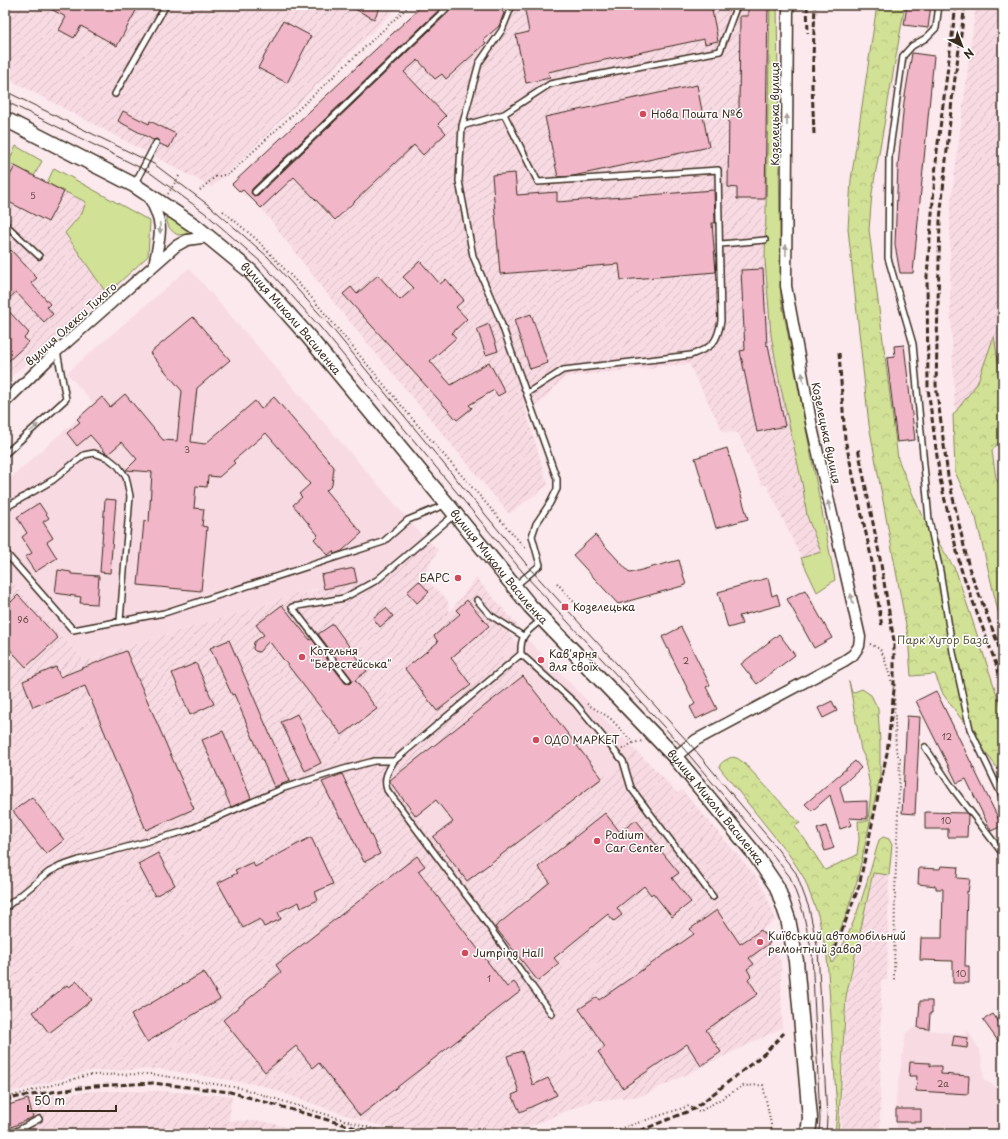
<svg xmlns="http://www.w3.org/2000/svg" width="1008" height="1139" font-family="'Playpen Sans',sans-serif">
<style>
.built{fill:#f8dae3}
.industrial{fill:url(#industrial-furrows)}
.green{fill:#d1e195;stroke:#86865a}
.forest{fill:url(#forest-crowns);stroke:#86865a}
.building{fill:#f1b7c8;stroke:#3b2a1e}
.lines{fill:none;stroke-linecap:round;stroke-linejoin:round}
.service-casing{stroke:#3b2a1e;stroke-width:8}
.minor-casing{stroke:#3b2a1e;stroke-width:13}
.secondary-casing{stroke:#3b2a1e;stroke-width:17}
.path{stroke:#3b2a1e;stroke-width:2;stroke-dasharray:1 3;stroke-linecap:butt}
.service{stroke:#fff;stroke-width:5}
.minor{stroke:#fff;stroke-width:10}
.secondary{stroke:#fff;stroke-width:14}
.tram{stroke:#3b2a1e;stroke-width:1}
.rail{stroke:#3b2a1e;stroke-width:3;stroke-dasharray:6 3;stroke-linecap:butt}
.oneway{fill:#a79f9a}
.poi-dot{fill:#d1495b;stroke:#fff;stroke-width:1.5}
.labels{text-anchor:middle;stroke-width:3;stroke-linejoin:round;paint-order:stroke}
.number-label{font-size:9px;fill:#684d48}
.poi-label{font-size:11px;fill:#3b2a1e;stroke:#fff;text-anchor:start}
.street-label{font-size:11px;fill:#3b2a1e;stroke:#fff}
.park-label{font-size:11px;fill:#60583c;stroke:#fff}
</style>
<defs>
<pattern id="industrial-furrows" width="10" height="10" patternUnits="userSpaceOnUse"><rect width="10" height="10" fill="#f8dae3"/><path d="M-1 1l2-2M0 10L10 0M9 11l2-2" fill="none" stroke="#d6bbc2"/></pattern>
<pattern id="forest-crowns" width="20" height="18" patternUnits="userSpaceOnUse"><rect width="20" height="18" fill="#d1e195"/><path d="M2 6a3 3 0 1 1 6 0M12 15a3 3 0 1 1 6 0" fill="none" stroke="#b4c180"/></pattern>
</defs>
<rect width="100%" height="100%" fill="#fbe9ee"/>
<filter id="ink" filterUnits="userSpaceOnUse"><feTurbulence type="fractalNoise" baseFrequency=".025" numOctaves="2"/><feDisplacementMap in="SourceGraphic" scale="8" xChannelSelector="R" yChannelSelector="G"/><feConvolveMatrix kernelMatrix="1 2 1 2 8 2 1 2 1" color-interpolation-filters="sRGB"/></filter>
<g filter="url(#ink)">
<path class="built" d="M189 268 421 534 370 580 324 589H314L276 600 256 608 138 643 85 661 5 575V483L94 404 67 373Z
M527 639 636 751 467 881 389 780 523 677 501 655 516 641Z
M913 1028 966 1035 967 1029 979 1049 981 1056 984 1080 1003 1091V1134H898L896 1122V1097L906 1033Z"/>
<path class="industrial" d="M5 5H400L212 187 5 77Z
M423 5H771L772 83 765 278 771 335 779 379 803 488 807 516 821 552 801 558 767 485H762L738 433 723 432 689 364 659 366 651 369 644 368 565 377 539 404 524 405 548 485 509 514 331 299 261 208 254 201 240 192 232 184Z
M976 5H1003V358L999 388 969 412 955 409 950 299V210Z
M5 161 86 202 82 213 65 233 107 294 5 382Z
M421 534 438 550 423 577 447 599 450 612 476 578 518 626 509 633 516 641 501 655 523 676 389 780 467 881 636 751 660 774 677 793 682 790 754 874 764 890 776 920 761 930 781 961 782 1028 642 1096 590 1101 532 1126 487 1134H415L363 1121 260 1085 160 1069 90 1071 5 1094V575L85 661 138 643 256 608 293 594 370 580Z
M874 873 889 876 887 980H881L880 1134H840L847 998Z
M93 1091H160L232 1096 229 1121H261L317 1134H5V1106L28 1099Z"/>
<path class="green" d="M770 5H777L781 298 835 580 817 592 801 558 821 552 807 516 803 488 779 379 771 335 765 260Z
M16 146 42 161 34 176 8 163Z
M54 168 150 221 148 256 107 294 65 233 82 213 86 202 47 183Z
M167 214 192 231 186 234 178 235C169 230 166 225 167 214Z"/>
<path class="forest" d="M877 5H905L872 193 869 230 898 459 921 514 956 571 998 698 1003 710V776L943 694 935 674 911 676 908 636 869 425 848 229 851 180Z
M994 336 1003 395V436L992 451 996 478 1003 490V632L976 518 955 472 953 415 977 384Z
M849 681 852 693 862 689 871 695 878 709 880 742V777L857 881 845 918 830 955 832 963C855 931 868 878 879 840L883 837 889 839 892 845 889 875 873 873 846 997 838 1134H835L837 1111 827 956 818 915 804 878 790 856 719 767C721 763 722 762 726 760 734 754 739 759 746 765L800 823 794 827 804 838 825 870 857 855 859 839 858 821H868L871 791 864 756 861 750Z"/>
<path class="building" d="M43 5H139L117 46 81 26 74 38 59 30 66 17Z
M347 5H381L374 19Z
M423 5H444L252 189 251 193 254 196 258 195 453 8 454 5H497L504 13 499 26 483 40 486 43 446 79 442 74 435 79 418 60 404 72 446 116 438 124 446 133 423 155 414 145 335 220 294 177 261 208 243 190 240 192 232 184Z
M524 5H711L718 41 705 44 704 39 548 72 550 78 526 83 516 35 529 32Z
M748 5H768L765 199H737V188L728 187 729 110H739L740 16H748Z
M907 5H931L928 28 904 25Z
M283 21 311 36 287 83 258 68Z
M912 53 934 56 913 273H900L895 245 898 166 904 102Z
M697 85 709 147 573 176 558 177 545 117Z
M123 111 149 124 150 121 176 134 169 148 160 144 157 139 153 140 118 121Z
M15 166 64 192 48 222 5 200V185Z
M515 173 517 195 557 192V202L714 190 715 223H712L716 272 621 280 619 264 500 274 492 175Z
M11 250 37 278 31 283 50 304 47 307 53 314 44 322 16 292 5 302V256Z
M420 261 440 284 446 279 464 300 456 307 467 319 452 333 456 338 430 361 451 385 489 362 505 392 498 396 494 390 469 405 472 408 457 420 343 294 351 287 357 294 378 275 400 300 414 288 403 277Z
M763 269 767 346 768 345 785 426 757 432 740 351 745 350 741 270Z
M5 307 29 333 24 338 29 342 5 364Z
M531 314 548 363 530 369 514 320Z
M193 317 230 360 197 388 191 442 205 444 255 401 261 409 274 397 334 467 332 485 326 491 362 533 342 551 334 554 333 551 328 555 314 539 318 535 293 505 302 497 299 494 310 484 266 433 233 461 235 463 219 477 208 476 207 487 196 486 194 508 204 509 202 526 207 527 201 591 138 585 144 521 149 522 152 472 126 470 137 459 122 442 108 454 106 453 90 435 77 446 67 433 80 422 77 419 102 397 110 407 125 394 163 440 177 441 182 391 150 353Z
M489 324 498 351 486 355 477 329Z
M904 345 915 440 897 442 887 358 895 357 894 346Z
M727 448 748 519 716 528 695 458Z
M105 499 116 500 110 573 100 572Z
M39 503 49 518 43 522 53 538 47 542 57 558 35 572 25 557 32 553 22 537 27 533 17 517Z
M595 535 630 573 679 560 686 585 618 604 573 555Z
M354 568 357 582 324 589 321 575Z
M58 570 71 572V574L99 576 97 604 80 603 81 597 55 593Z
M768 578 772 596 777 594 780 605 739 616 742 624 728 628 718 592Z
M419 581 429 592 417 603 407 592Z
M805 590 832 638 814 648 787 599Z
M5 595 11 602 18 595 58 638 26 667 5 644Z
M467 600 489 626 451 658 471 685 437 711 405 669 438 642 434 636 460 614 456 610Z
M282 605 310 640 312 639 345 683H350L352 681 351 678 318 634 333 624 367 671 355 680 377 709 342 735 269 641 259 652 255 651 253 649 254 642 264 635 256 625Z
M386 608 393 616 380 627 373 618Z
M681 627 710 685 706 687 717 709 696 719 690 707 695 704 662 637Z
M779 634 795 655 757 684 741 664Z
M229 640 290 781 274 787 234 694 232 695 210 648Z
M126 651 194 809 146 830 85 686 33 707 23 681 56 667 60 677Z
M196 663 214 704 190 715 172 673Z
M523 676 602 778 467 881 433 837 453 822 436 800 416 816 390 782V780Z
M936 691 1002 826 991 831 966 779 957 783 916 701Z
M832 701 837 711 823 718 818 708Z
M297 714 321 763 305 771 281 722Z
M907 716 920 717 915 814 902 813Z
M223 731 251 798 231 807 202 740Z
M855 761 861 768 840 787 844 802 867 801V819L849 818 852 825 840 829 830 795 812 811 805 804Z
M342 774 380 854 364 862 342 817 340 818 322 782Z
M32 797 64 840 46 854 13 811Z
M925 812 966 813 968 815 967 837H948V829H925Z
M605 813 620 832 636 820 679 873 672 878 691 902 672 917 653 893 651 895 644 886 617 908 622 915 614 921 608 914 554 958 559 964 538 981 495 927 550 882 538 867Z
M826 826 834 848 825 851 817 829Z
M311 837 333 884 315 892 318 900 301 908 299 902 278 912 281 919 264 927 260 919 243 928 218 883 237 873 235 870 253 862 255 867Z
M158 853 175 885 155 896 138 864Z
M417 856 425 866 418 871 507 987 514 982 521 991 360 1116 319 1063 313 1068 296 1046 265 1072 223 1020 281 972 276 965Z
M941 866 958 867 957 878 970 879 968 892 967 891 965 966H969V983H953V961L920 960 921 938H942L943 889H936V886L918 884 919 868 940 869Z
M717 910 740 944 761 930 770 943 749 958 754 964 747 969 751 976 748 979 758 994 706 1030 721 1052 701 1066 687 1044 623 1088 598 1052 605 1047 579 1009 597 997 599 1000 694 934 690 929Z
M204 972 220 999 147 1042 131 1015Z
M77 981 92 1000 49 1033 33 1012 67 985 69 987Z
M920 1001H932V1013H930L929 1029 918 1028Z
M993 1014 1003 1028V1048L983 1020Z
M954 1036 968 1038 967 1048 952 1046Z
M522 1051 533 1085 548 1078 557 1095 520 1112 512 1095 519 1092 507 1056Z
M910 1062 930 1063V1066H941V1074L969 1076 968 1094 916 1091 917 1076H909Z
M28 1099 33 1117 5 1130V1106Z
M896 1109H921V1122H896Z"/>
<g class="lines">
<defs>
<path id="service" d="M512 5 502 30 479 63 462 126 459 181 473 256 499 317 557 479V489L550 503 536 524 532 536 540 565 515 586
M939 5 936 28 926 38 912 46 903 56 889 155 888 258 913 344 929 520 940 571 953 652 970 729 1003 798
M115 94 166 5
M504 114 538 182 718 170 721 321C717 344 712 347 691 355L563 370 527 393
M462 126 504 114 550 84 720 51 737 5
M135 183 156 143
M255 192 450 5
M5 224 39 256
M721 244 765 240
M5 454 66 399 57 351
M5 508 53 480 84 455 94 453 108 458 118 466 126 477 130 496 120 621
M5 552 73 630 164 613 383 542 408 520 447 504
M477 600 490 615 523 636
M541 620C527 632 520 634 521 654L575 703 623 761 631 788 713 897
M521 654 394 761C388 771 383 778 387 790L475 907 552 1014
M348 680 292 607 344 598 377 580 454 515
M925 747 954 790 1003 854
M5 908 49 872 61 866 79 860 186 831 284 788 344 769 374 761H394
M11 1134 39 1119"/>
<path id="minor" d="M148 195C165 226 161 232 154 265
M5 402 57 351 176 246 187 240 208 237
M675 757 696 740 844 661 853 655 859 646 860 637 812 427 786 286 788 5"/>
<g id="secondary">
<path id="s1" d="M5 119 134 185 195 226 250 271 307 335 447 504 530 606 675 757 754 853 777 887 788 919 796 961 810 1118 808 1134"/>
</g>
</defs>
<use href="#service" class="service-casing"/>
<use href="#minor" class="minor-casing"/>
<use href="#secondary" class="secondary-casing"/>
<path class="path" d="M200 190 215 177 229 174 410 5
M168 194 179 176
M223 211 256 239 311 297 415 422 526 549
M557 583 581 610
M870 644 880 649 884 657 894 690 896 751 900 759 895 893 894 981
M587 704 610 718 633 743
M622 749 633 743 642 741
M5 1098 88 1075 151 1074 240 1088 390 1134
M604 1134 689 1106 699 1112 743 1086 763 1085 773 1134"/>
<use href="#service" class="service"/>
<use href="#minor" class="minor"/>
<use href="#secondary" class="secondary"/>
<path class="tram" d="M5 91 154 164 211 207 268 257 326 321 532 571 690 744 772 842 796 873 809 908 818 950 827 1118 826 1134
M5 101 149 172 205 213 262 263 320 327 526 576 684 749 766 846 790 877 803 912 812 953 820 1119 819 1134"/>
<path class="rail" d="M807 5 808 33
M956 5 937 151 927 276 928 388 940 479 961 569 1003 683
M965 5 952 100 940 220 936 385 948 476 969 568 1003 657
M814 134 812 85 815 5
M839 353 845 439 871 556 882 627
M832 957 859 886 887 753 894 690V641L879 553 858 448
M5 1100 18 1097 94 1086 153 1083 230 1092 377 1134
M632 1134 694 1109 765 1053 784 1033"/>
</g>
<defs><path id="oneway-solid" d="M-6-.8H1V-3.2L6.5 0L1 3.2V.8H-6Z"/></defs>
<g class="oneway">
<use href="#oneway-solid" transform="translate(787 120) rotate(-90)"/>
<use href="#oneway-solid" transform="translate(160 228) rotate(87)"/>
<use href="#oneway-solid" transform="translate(786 250) rotate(-90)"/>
<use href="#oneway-solid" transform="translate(803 378) rotate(-100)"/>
<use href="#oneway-solid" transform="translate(34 428) rotate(-42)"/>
<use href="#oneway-solid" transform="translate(829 506) rotate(-102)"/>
<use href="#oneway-solid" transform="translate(852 599) rotate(-104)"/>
</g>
</g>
<g class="poi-dot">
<circle cx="643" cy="114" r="4"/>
<circle cx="458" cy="578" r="4"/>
<rect x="561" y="603" width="8" height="8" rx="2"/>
<circle cx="302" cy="657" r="4"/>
<circle cx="541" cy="660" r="4"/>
<circle cx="536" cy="740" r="4"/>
<circle cx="597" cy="841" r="4"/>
<circle cx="760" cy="942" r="4"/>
<circle cx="465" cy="953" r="4"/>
</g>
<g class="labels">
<g class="number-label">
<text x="33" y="199">5</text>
<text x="187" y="453">3</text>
<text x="23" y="623">96</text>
<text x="686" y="664">2</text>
<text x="947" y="740">12</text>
<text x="946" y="824">10</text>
<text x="961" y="977">10</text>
<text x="489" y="982">1</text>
<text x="943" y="1087">2а</text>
</g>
<g class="poi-label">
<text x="651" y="118">Нова Пошта №6</text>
<text x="450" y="582" text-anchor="end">БАРС</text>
<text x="573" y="611">Козелецька</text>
<text x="310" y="655">Котельня<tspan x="310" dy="13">"Берестейська"</tspan></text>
<text x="549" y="658">Кав'ярня<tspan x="549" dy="13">для своїх</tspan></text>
<text x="544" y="744">ОДО МАРКЕТ</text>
<text x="605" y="839">Podium<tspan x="605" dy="13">Car Center</tspan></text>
<text x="768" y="940">Київський автомобільний<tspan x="768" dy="13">ремонтний завод</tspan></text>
<text x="473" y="957">Jumping Hall</text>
</g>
<g class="street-label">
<text transform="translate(775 114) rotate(-90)" y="4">Козелецька вулиця</text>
<text dy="4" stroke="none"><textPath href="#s1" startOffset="352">вулиця Миколи Василенка</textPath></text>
<text transform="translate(71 324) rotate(-42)" y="4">вулиця Олекси Тихого</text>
<text transform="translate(826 433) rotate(78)" y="4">Козелецька вулиця</text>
<text dy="4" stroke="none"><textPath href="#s1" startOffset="676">вулиця Миколи Василенка</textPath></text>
<text dy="4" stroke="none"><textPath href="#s1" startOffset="1000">вулиця Миколи Василенка</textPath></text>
</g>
<g class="park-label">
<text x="943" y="644">Парк Хутор База</text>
</g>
</g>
<rect width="1008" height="1139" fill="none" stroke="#fff" stroke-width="20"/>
<rect x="10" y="10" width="988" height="1119" fill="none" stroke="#3b2a1e" stroke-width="1.5" filter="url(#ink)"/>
<g transform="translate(962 46) rotate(138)" stroke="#ffffff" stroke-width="3" paint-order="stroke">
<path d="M0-3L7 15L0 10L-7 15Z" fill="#3b2a1e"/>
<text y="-6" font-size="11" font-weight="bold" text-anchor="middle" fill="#3b2a1e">N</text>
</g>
<path d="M28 1105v6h88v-6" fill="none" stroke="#3b2a1e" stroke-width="2"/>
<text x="34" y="1105" font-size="12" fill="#3b2a1e" stroke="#ffffff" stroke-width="3" paint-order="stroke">50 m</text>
</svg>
